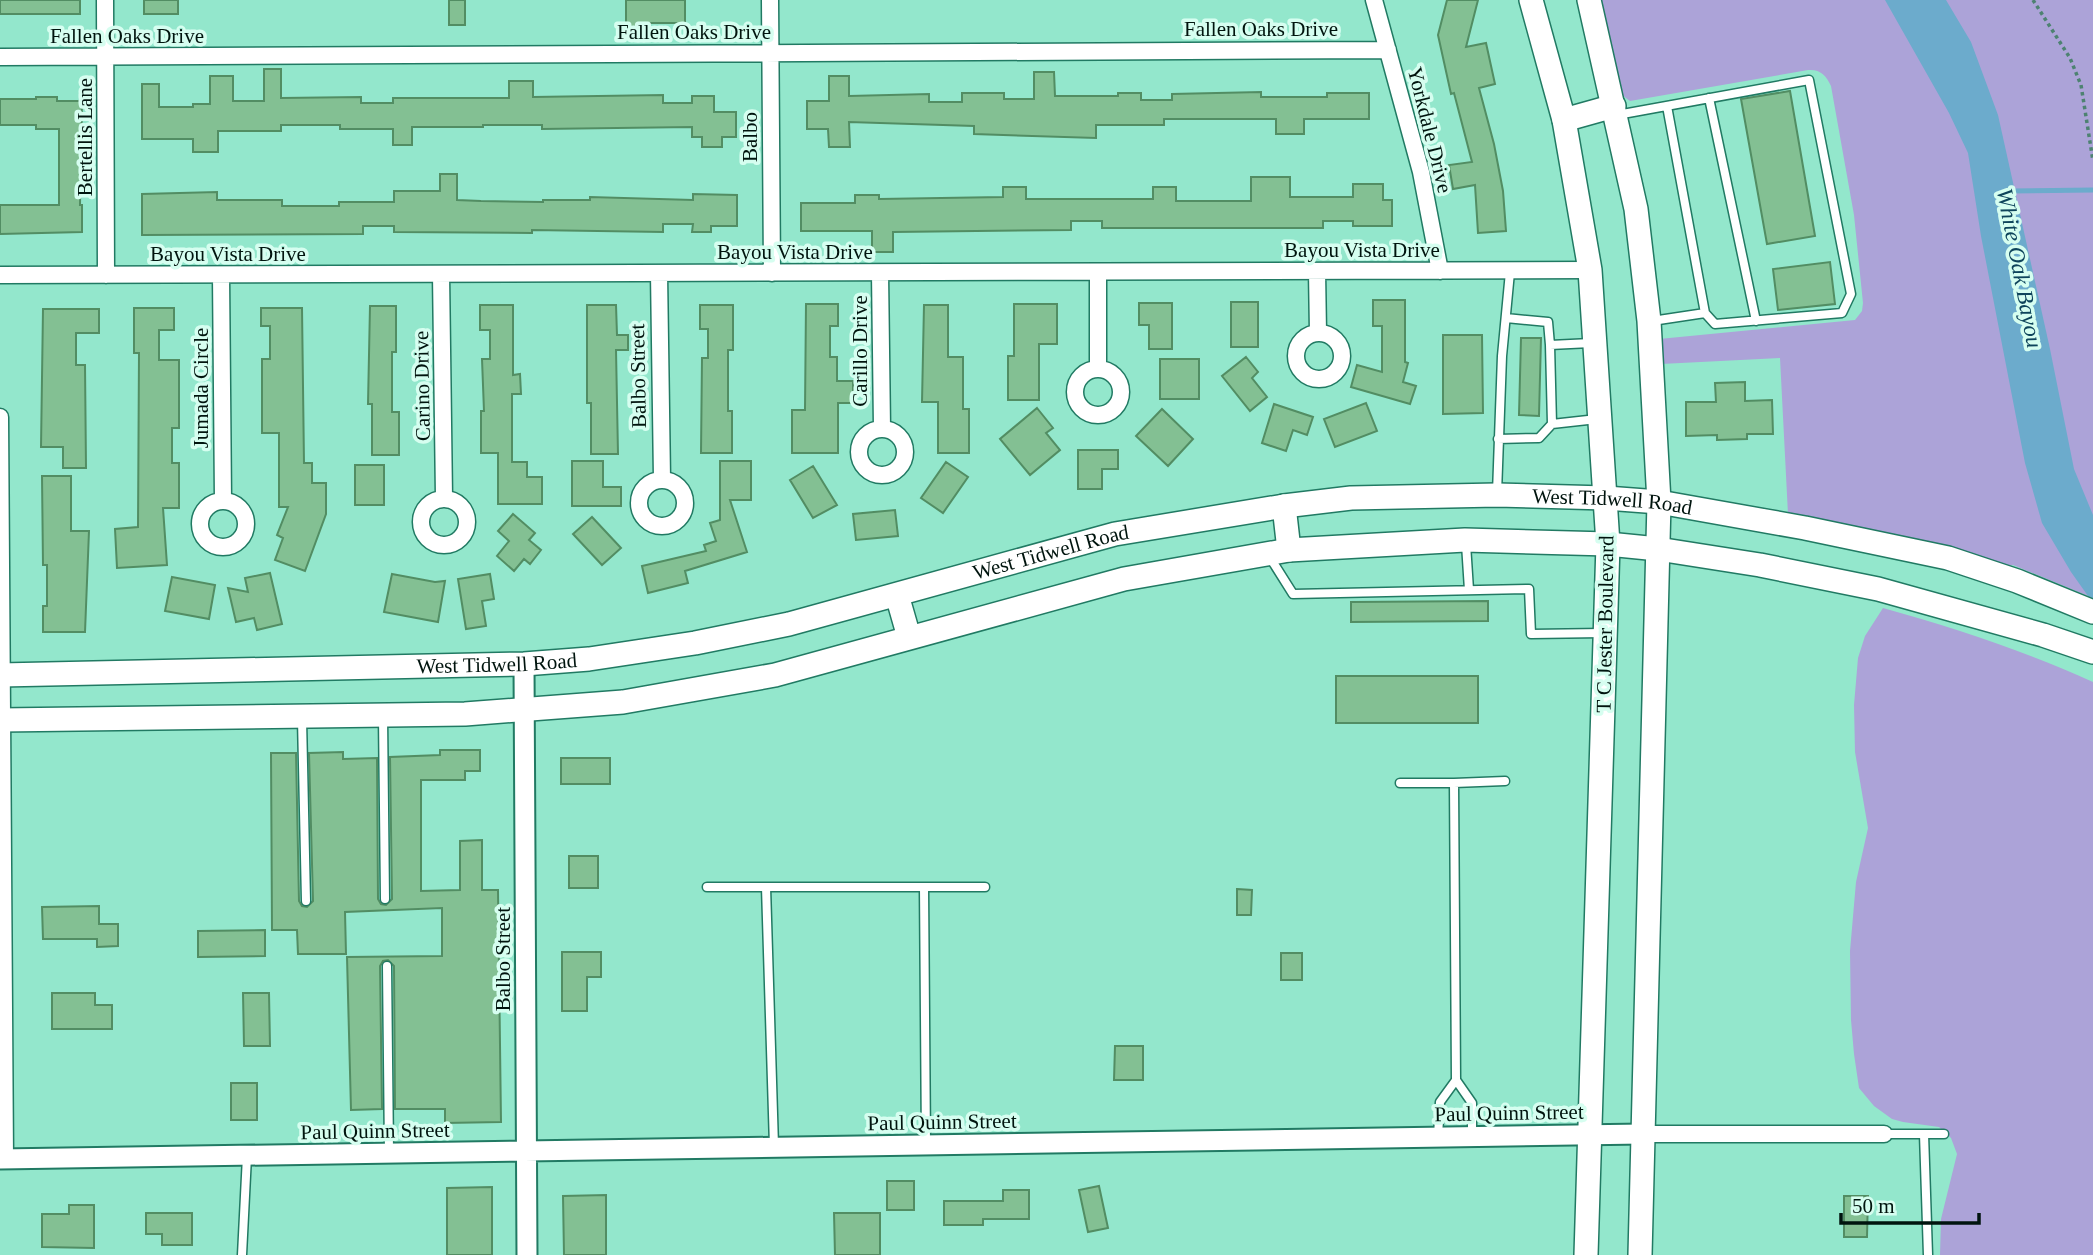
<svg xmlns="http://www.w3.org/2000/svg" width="2093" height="1255" font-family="'Times New Roman',serif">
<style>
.green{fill:#aca3d8}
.water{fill:#6cabcc}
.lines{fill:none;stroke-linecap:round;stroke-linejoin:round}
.stream{stroke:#6cabcc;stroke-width:5}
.building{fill:#83c093;stroke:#528d63;stroke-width:2}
.service-casing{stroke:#217a63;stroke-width:11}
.minor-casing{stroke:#217a63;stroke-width:19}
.tertiary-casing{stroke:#217a63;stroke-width:23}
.secondary-casing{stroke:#217a63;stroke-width:26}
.path{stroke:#4d8271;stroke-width:3.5;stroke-dasharray:3.5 3.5;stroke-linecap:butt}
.service{stroke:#fff;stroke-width:8}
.minor{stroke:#fff;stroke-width:16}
.tertiary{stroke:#fff;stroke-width:19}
.secondary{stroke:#fff;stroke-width:23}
.labels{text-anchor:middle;stroke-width:7;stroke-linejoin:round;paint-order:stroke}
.street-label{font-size:21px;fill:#00140e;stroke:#d6fef0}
.water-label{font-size:23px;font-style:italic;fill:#0e445b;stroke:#d6fef0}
</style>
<rect width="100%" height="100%" fill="#93e7cc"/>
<path class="green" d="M1597 0H2093V598L2013 565 2004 567 1908 539 1788 514 1780 358 1661 364 1659 339 1855 320 1862 311 1863 303 1854 215 1831 86C1826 75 1820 69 1808 70L1630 101 1622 95 1620 90Z
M1883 608C1955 628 2025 651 2093 682V1255H1940L1941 1219 1957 1154 1951 1138 1939 1127 1903 1122 1892 1119 1874 1106 1859 1088 1854 1054 1851 1020 1850 951 1856 882 1868 828 1855 752 1854 705 1858 658 1865 636Z"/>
<path class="water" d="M1885 0H1946L1971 42 1998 115 2050 349 2074 469 2093 515V603L2071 572 2042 523 2025 463 1981 236 1968 153 1949 113Z"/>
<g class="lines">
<path class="stream" d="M2009 191 2093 190"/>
</g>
<path class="building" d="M0 0H80V14H0Z
M144 0H178V14H144Z
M449 0H465V25H449Z
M626 0H685V23H642V28H626Z
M1447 0H1478L1466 47 1486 43 1495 84 1479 88 1494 144 1503 191 1506 231 1478 233 1475 185 1453 189 1449 165 1472 162 1454 93 1451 94 1438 35Z
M264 69H281V98L361 97V103H393V98H509V81H533V97L663 95V103H692V96H714V112H736V137H722V147H702V137H692V127L542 129V125H483V127H412V145H393V129H340V125H281V131H218V152H193V139H142V84H159V107H193V104H210V76H233V101H264Z
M1034 72H1054L1055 96H1118V93H1141V100H1172V94L1261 92V97H1327V93H1369V119H1304V134H1276V119H1164V125H1096V138L974 134V126L849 122 850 147H829L828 129H807V101H829V76H849V96L929 94V102H962V93H1004V99H1034Z
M1790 91 1815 236 1767 244 1741 99Z
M36 97H57V101H82L80 205H82V232L0 234V205H59V129H36V125H0V99H36Z
M440 174H457V200L481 201 543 202V200H590V197L693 200V194L737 195V226H711V232H692L693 224H663V232L532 230V233L394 232V226H363V234L142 235V194L217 192V200H282V206H339V202H394V191H440Z
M1251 177H1290V197H1353V184H1383V200H1392V226H1353V221H1323V228H1102V221H1071V230L893 232V252H872V231H801V203H855V195H879V199L1003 197V187H1026V199H1153V187H1176V201H1251Z
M1830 262 1835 304 1778 310 1773 269Z
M1373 300H1405V362L1408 363 1403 382 1416 386 1410 404 1351 387 1357 365 1382 372V326H1373Z
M1231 302H1258V347H1231Z
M1139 303H1172V349H1149V325H1139Z
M806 304H838V326H830V357H837V381H853V403H838V453H792V410H805Z
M1014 304H1057V344H1039V400H1008V356H1014Z
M480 305H513V375L520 374 521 394H512V462H527V477H542V504H498V453H481V411H484L482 359H490V330H480Z
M587 305H616L617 335H628V350H616L618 454H591V403H587Z
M700 305H733V350H728V411H732V453H701L702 358H708V329H700Z
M924 305H948V357H963V409H969V453H938V402H922Z
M370 306H396V352H392V412H399V455H372V404H368Z
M134 308H174V330H159V360H179V428H172V463H179V508H163L167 565 117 568 115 529 138 527 139 353H134Z
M261 308H302L304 463H312V483H326V514L305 571 275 560 283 538 277 535 288 507H279V433H262V359H270V326H261Z
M43 309H99V333H76V365H85L86 468H63V447H41Z
M1443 335H1482L1483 413 1443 414Z
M1521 338H1541L1539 416 1519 415Z
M1246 357 1258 372 1252 378 1267 397 1250 411 1222 376Z
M1160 359H1199V399H1160Z
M1745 382V401L1772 400 1773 434H1747V439L1717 440V435L1686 436V402H1716L1715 383Z
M1366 403 1377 431 1335 447 1324 419Z
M1274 404 1313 417 1307 435 1293 430 1286 451 1262 443Z
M1037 408 1053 428 1046 433 1060 450 1030 475 1000 439Z
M1162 409 1193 439 1168 466 1136 436Z
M1078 450H1118V469H1102V489H1078Z
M572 461H603V487H621V506H572Z
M720 461H751V500H730L747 552 685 571 688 583 648 593 642 566 706 551 704 545 716 541 710 523 720 520Z
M946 462 968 477 943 513 921 498Z
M355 465H384V505H355Z
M813 466 837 505 813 518 790 480Z
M42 476H71V531H89L85 632H43V606H47V565H43Z
M895 510 898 536 856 540 853 514Z
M513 514 535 533 529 540 541 550 530 564 524 559 514 571 497 556 509 541 498 531Z
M592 517 621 548 602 565 573 534Z
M270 573 282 624 257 630 254 618 236 622 228 588 248 592 245 578Z
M392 574 435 582 445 581 438 622 384 612Z
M490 574 494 599 482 601 486 626 466 629 458 579Z
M172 577 215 585 209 619 165 611Z
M1488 601V621L1351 622V602Z
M1336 676H1478V723H1336Z
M440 750H480V771H465V780H421V891L460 890V841L482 840V890H498L501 1122 445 1123V1109H395L394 966 388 960 383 961 380 966 382 1109 351 1110 347 957 442 956V908L345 912 346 954H298L297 930H272L271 753H296L299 901 302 906 307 907 313 901 309 753 343 752V759L377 758 378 899 381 904 386 905 392 899 390 757 440 755Z
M561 758H610V784H561Z
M569 856H598V888H569Z
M1237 889 1252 890 1251 915H1237Z
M99 906V924H118V946L97 947V939H43L42 907Z
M265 930V956L198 957V931Z
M562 952H601V977H587V1011H562Z
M1281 953H1302V980H1281Z
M52 993H95V1005H112V1029H52Z
M243 993H269L270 1046H244Z
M1115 1046H1143V1080H1114Z
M231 1083H257V1120H231Z
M887 1181H914V1210H887Z
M1099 1186 1108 1228 1088 1232 1079 1190Z
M492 1187V1255H447V1188Z
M1003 1190H1029V1219H983V1225H944V1201H1003Z
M606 1195V1255H564L563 1196Z
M1844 1196H1868L1867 1237H1844Z
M69 1205H94V1248L42 1247V1214H69Z
M146 1213H192V1245H162V1234H146Z
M834 1213H880V1255H835Z"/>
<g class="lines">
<defs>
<path id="service" d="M1709 98 1756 321
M1667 106 1705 313
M1617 115 1809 80 1851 294 1842 313 1715 324 1705 313 1652 321
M1506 318 1548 322 1550 345 1591 343
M1550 345 1552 424
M1498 439 1539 438 1552 424 1597 419
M1497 493 1502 356 1510 272
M1466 544 1469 590
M1269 556 1293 594 1529 589 1531 634 1603 633
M383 716 385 899
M302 719 306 901
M1400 783H1454
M707 887H985
M766 887 774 1146
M924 887 926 1145
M387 966 389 1152
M1456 1080 1454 783 1505 781
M1884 1134H1944
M1924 1134 1928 1255
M1438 1136 1440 1102 1456 1080 1472 1103V1136
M242 1255 247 1156"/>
<path id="minor" d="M105 0 106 275
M770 0 772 273
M1374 0 1421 172 1440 271
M0 57 1388 50
M1317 271 1318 333
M1098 272V368
M659 273 662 479
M880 273 882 428
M441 274 444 498
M0 275 1590 270
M221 275 223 501
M1296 356a23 23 0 1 1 46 0a23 23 0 1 1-46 0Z
M1075 392a23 23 0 1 1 46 0a23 23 0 1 1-46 0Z
M0 417 5 1159
M859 452a23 23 0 1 1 46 0a23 23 0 1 1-46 0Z
M639 503a23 23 0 1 1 46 0a23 23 0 1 1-46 0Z
M421 522a23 23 0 1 1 46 0a23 23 0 1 1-46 0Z
M200 524a23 23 0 1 1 46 0a23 23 0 1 1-46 0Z
M1643 1134H1884"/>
<path id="tertiary" d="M524 664 527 1255
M0 1159 1643 1134"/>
<g id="secondary">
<path d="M1531 0 1564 120 1590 270 1608 544 1586 1255"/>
<path d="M1589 0 1636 209 1649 321 1659 502 1640 1255"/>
<path d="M1564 120 1614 106"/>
<path d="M1284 506 1289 550"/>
<path d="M897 595 909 637"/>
<path id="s1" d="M0 675 524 664 589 659 695 643 789 624 1115 534 1284 506 1351 498 1497 495 1606 498 1659 502 1805 528 1948 558 2017 581 2093 612"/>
<path d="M0 720 465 714 623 702 775 675 1124 579 1289 550 1465 540 1608 544 1658 549 1760 565 1878 589 2043 635 2093 652"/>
</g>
</defs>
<use href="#service" class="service-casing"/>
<use href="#minor" class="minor-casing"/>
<use href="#tertiary" class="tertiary-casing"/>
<use href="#secondary" class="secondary-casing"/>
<path class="path" d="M2033 0 2070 58 2081 85 2093 161"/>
<use href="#service" class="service"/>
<use href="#minor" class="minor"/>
<use href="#tertiary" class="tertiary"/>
<use href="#secondary" class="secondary"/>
</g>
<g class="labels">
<g class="street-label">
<text x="1261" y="36">Fallen Oaks Drive</text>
<text x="694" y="39">Fallen Oaks Drive</text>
<text x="127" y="43">Fallen Oaks Drive</text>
<text transform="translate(1430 130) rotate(76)" y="7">Yorkdale Drive</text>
<text transform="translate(85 137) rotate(-90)" y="7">Bertellis Lane</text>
<text transform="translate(750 137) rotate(-90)" y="7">Balbo</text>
<text x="1362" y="257">Bayou Vista Drive</text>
<text x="795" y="259">Bayou Vista Drive</text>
<text x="228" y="261">Bayou Vista Drive</text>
<text transform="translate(860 351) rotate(-90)" y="7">Carillo Drive</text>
<text transform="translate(638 376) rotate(-91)" y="7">Balbo Street</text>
<text transform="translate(422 386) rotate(-91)" y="7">Carino Drive</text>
<text transform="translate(201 388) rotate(-90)" y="7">Jumada Circle</text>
<text dy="7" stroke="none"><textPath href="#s1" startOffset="1631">West Tidwell Road</textPath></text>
<text dy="7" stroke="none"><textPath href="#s1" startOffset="1064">West Tidwell Road</textPath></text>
<text transform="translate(1605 624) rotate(-89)" y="7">T C Jester Boulevard</text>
<text dy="7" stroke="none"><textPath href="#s1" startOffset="497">West Tidwell Road</textPath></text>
<text transform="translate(503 959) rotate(-90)" y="7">Balbo Street</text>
<text transform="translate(1509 1113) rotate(-1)" y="7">Paul Quinn Street</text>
<text transform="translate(942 1122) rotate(-1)" y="7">Paul Quinn Street</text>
<text transform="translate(375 1131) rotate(-1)" y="7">Paul Quinn Street</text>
</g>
<g class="water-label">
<text transform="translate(2020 268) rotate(79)" y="8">White Oak Bayou</text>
</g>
</g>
<path d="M1841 1213v10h138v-10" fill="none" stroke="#00140e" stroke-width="3.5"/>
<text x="1852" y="1213" font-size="21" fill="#00140e" stroke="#d6fef0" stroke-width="5" paint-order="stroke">50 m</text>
</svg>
